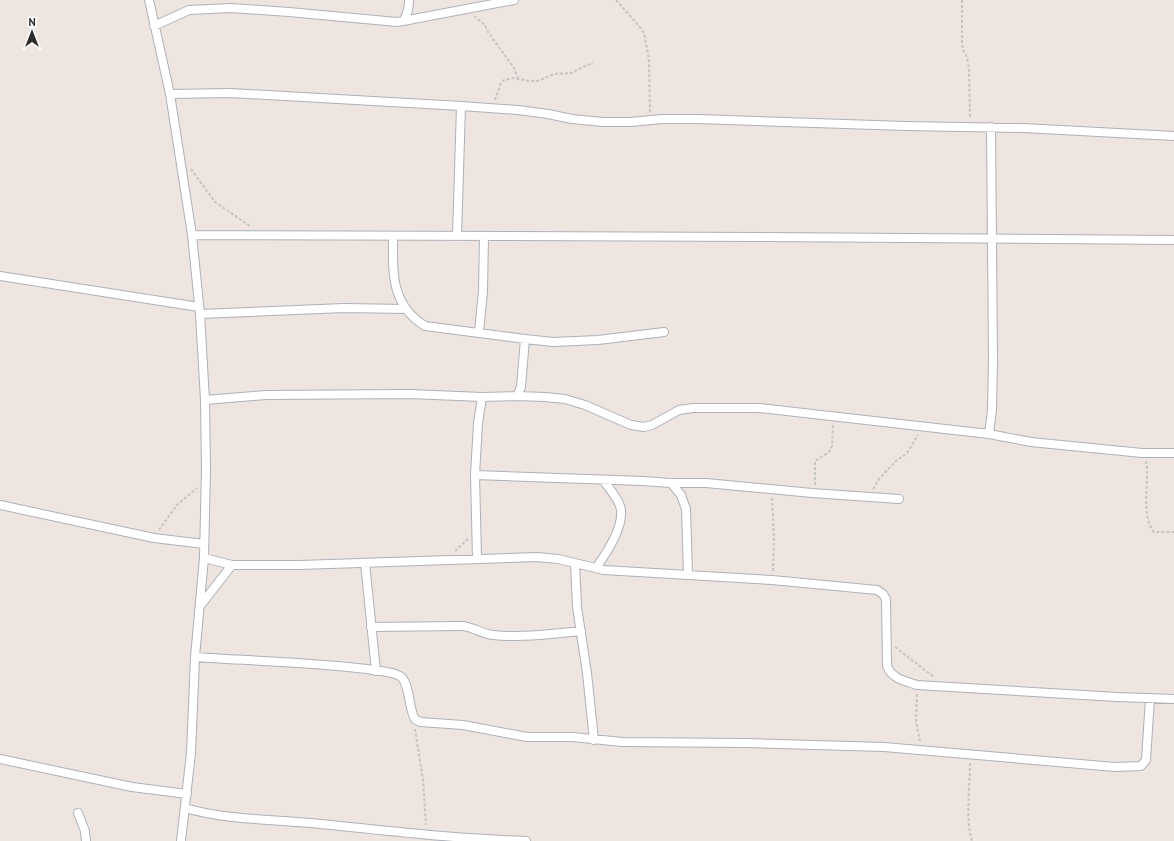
<svg xmlns="http://www.w3.org/2000/svg" width="1174" height="841" font-family="'PT Sans',sans-serif">
<style>
.lines{fill:none;stroke-linecap:round;stroke-linejoin:round}
.street-casing{stroke:#adb1b8;stroke-width:10}
.path{stroke:#c4c4c4;stroke-width:2;stroke-dasharray:3 2;stroke-linecap:butt}
.street{stroke:#fff;stroke-width:8}
</style>
<rect width="100%" height="100%" fill="#eee5e0"/>
<g class="lines">
<defs>
<path id="street" d="M149 0 170 94 192 235 200 314 205 400 206 470 204 558 195 657 191 753 181 841
M403 21 514 0
M154 26 189 10 231 8 289 12 397 22 403 21C408 14 409 8 409 0
M170 94 230 93 461 106 518 110 548 114 572 119 603 122H630L662 119H697L905 126 1023 128 1174 136
M192 235 762 237 1174 240
M393 236C393 272 390 304 425 326L525 339 553 342 598 340 664 332
M457 236 461 106
M0 276 199 307
M200 314 344 308 406 309
M479 332 483 291 484 236
M517 396 521 387 525 339
M205 400 266 395 410 394 482 397 517 396 545 397 565 399 585 405 631 425 644 427 652 425 679 410 693 408H759L989 434 1031 442 1142 453H1174
M989 434 992 410 993 360 991 127
M475 475 643 481 671 483H706L812 493 899 499
M671 483 681 495 686 509 688 575
M0 505 154 538 204 544
M204 558 232 565H300L537 557 558 559 604 570 772 580 877 590 883 594 886 599 887 666C892 679 905 681 917 685L1117 697 1174 699
M477 558 475 475 478 423 482 397
M365 563 376 671
M575 563 577 607 587 673 594 740
M596 568C606 554 626 524 620 506 617 497 609 488 603 480
M200 606 232 565
M371 627 461 626C472 626 482 634 493 635 522 638 552 634 581 631
M195 657C252 661 310 662 367 669 377 671 391 671 400 676 410 682 409 712 415 719 415 720 419 721 420 722L463 725 527 737H573L622 742 746 743 884 747 1115 767 1141 766 1146 760 1150 698
M0 759 132 787 187 794
M185 808C226 820 270 819 311 823 383 830 454 839 526 841
M78 813 85 831 86 841"/>
</defs>
<use href="#street" class="street-casing"/>
<path class="path" d="M616 0 639 26 644 33 649 60 650 112
M962 0V42L963 50 967 57 969 68 970 119
M474 16 485 25 488 32 514 68 518 78
M495 100 501 83 504 80 513 78 529 81H538L554 74 572 73 585 66 593 63
M191 169 215 202 250 226
M1146 461C1150 482 1140 514 1154 532H1174
M815 485V461L829 452 832 446 833 425
M873 489 879 479 896 461 907 453 918 435
M772 498 774 539 773 571
M159 530 177 505 197 488
M455 551 468 539
M895 647 934 677
M917 694 916 721 920 741
M415 729 423 780 426 825
M970 763C970 786 965 819 972 841"/>
<use href="#street" class="street"/>
</g>
<g transform="translate(32 32)" stroke="#ffffff" stroke-width="3" paint-order="stroke">
<path d="M0-3L7 15L0 10L-7 15Z" fill="#2d2d2d"/>
<text y="-6" font-size="11" font-weight="bold" text-anchor="middle" fill="#2d2d2d">N</text>
</g>
</svg>
